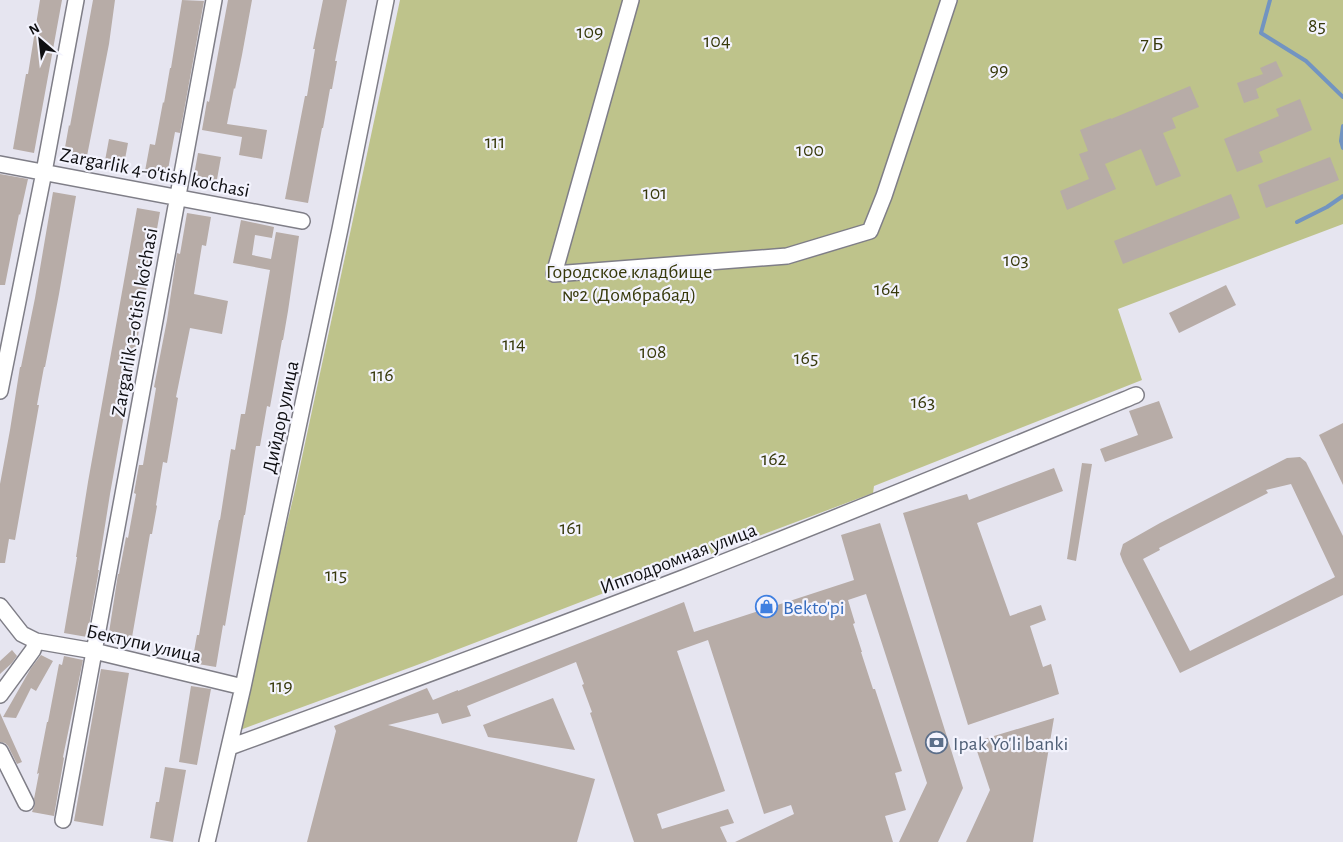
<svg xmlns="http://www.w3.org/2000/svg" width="1343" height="842" font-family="'Alegreya Sans',sans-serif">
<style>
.green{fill:#bec38b}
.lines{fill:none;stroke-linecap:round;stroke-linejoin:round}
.stream{stroke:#7294c1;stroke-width:4}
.building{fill:#b7aca7;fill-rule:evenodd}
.minor-casing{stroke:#7f7e87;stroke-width:18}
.minor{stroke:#fff;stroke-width:15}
.labels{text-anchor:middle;stroke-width:4.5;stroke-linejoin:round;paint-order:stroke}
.park-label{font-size:20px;fill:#37390b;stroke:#f3f3fd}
.street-label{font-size:20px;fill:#0f0f12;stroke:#f3f3fd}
.shop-label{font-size:20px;fill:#366cbe;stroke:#f3f3fd;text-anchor:start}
.service-label{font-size:20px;fill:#4e5e75;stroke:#f3f3fd;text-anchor:start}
</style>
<rect width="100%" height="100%" fill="#e6e5f0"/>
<path class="green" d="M400 0H1343V224L1118 309 1142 380 874 486 873 493 687 563 630 583 417 665 240 730 254 661 295 490Z"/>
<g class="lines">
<path class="stream" d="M1270 0 1261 33 1306 61 1343 97
M1343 126 1341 141 1343 148
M1297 222 1327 207 1343 196"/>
</g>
<path class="building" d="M40 0H62L34 153 13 149 26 74H28Z
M93 0H115L109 44 87 156 64 153 69 125 70 126Z
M182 0 204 1 180 133 175 132 167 175 145 171 150 144 155 145 163 102 164 103 170 68H171Z
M228 0H252L242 55 235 89 234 88 227 124 267 130 262 159 239 155 242 137 202 130 207 101 209 102Z
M323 0H347L335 61H337L332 89H330L323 128H322L308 203 285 199 305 96H307L315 49H313Z
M1276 61 1283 76 1256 89 1259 98 1244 103 1237 83 1263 74 1260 68Z
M1190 86 1199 107 1172 118 1176 128 1163 133 1181 176 1156 186 1141 149 1105 164 1116 189 1067 210 1060 191 1089 179 1079 154 1088 151 1080 130 1111 118V119Z
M1300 99 1312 130 1259 152 1263 162 1237 172 1224 139 1279 116 1276 109Z
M109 139 128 143 123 170 104 166Z
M198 153 221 157 216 185 193 181Z
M1330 157 1339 180 1266 208 1258 185Z
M0 174 28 179 20 215 19 214 5 285H0Z
M53 192 76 196 59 294 45 367H44L37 405H39L15 540 9 539 5 563H0V484L10 430 20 367H21L35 298Z
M1231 194 1240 218 1123 264 1114 241Z
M137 208 160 212 110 494 98 570H99L87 637 64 633 77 557H76L88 482Z
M187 213 211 217 206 246 202 245 194 294 228 301 222 334 190 328 176 397 178 398 167 463 163 462 156 505 157 506 152 534H150L131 643 108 639 118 574H119L126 537 128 538 136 494 134 493 139 465H143L156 388 154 387 167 320 177 253 180 254Z
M241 220 274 227 272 238 255 235 252 255 271 259 276 232 299 236 288 311 283 340H282L270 407 267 406 260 446H256L245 515H244L225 626 223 625 216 667 192 663 197 635H199L219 520H220L231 449 235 450 241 414H245L270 270 233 263Z
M1226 285 1236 305 1179 333 1169 313Z
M1159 401 1173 438 1105 462 1100 449 1138 435 1129 411Z
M1343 423V485L1319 435Z
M1300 457 1306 462 1343 536V595L1180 673 1123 562 1120 554 1123 544 1160 523 1287 458ZM1291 484 1335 577 1190 651 1143 559 1160 550 1159 548 1268 493 1266 490Z
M1082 463 1092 464 1076 561 1067 559Z
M1054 468 1063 491 977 523 1010 616 1041 605 1046 620 1030 626 1043 667 1051 664 1059 694 968 725 903 513 967 494 969 500Z
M880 523 963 788 938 842H899L927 783 866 594 848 600 855 623 853 624 862 652H861L873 689H875L902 771 895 773 906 810 885 816 893 842H735L794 814 791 805 764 814 708 640 677 651 725 791 657 814 662 829 728 809 734 823 720 827 727 842H634L590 713 592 712 582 685 584 684 576 662 467 706 471 716 442 724 438 713 388 725 595 779 577 842H307L336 731 334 726 427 688 433 700 458 690V691L684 602 694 632 854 580 841 535Z
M12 650 17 656 12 663 0 674V661Z
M41 655 53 661 36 691 31 688 16 718 3 717 31 668Z
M64 656 83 660 63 757 64 758 54 816 32 812 35 804 34 799 39 773 37 774 47 722H48L59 664 62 665Z
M101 669 129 673 103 826 74 821Z
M191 686 211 689 197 765 179 762Z
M553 698 575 750 488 737 483 725Z
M0 713 22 762 17 764 8 746 5 743 0 742Z
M1054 718 1033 842H966L990 790 974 742Z
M165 767 186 770 173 842 150 838 156 802H159Z"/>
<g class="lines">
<defs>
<path id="minor" d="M631 0 554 274 787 256 870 231 884 196 949 0
M0 164 302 221
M0 391 44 172 76 0
M0 606 22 634 36 641 94 651 243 687
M0 695 33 650 36 641
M230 747C381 692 532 636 683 578 835 519 985 457 1136 395
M0 751 26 803
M63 820 214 0
M207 842 243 687 340 229 386 0"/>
</defs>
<use href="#minor" class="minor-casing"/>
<use href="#minor" class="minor"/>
</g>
<defs>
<symbol id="shop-ring" viewBox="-11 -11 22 22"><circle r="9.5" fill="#f3f3fd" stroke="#3f7fe0" stroke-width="1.5"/><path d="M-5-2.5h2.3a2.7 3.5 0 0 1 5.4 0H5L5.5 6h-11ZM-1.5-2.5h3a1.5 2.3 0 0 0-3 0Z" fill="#3f7fe0"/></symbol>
<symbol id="bank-ring" viewBox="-11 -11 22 22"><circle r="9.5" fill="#f3f3fd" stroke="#5c6f8a" stroke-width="1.5"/><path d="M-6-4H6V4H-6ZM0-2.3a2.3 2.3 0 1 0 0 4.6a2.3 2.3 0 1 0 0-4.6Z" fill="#5c6f8a"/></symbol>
</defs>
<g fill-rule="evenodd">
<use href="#shop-ring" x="754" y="594" width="25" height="25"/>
<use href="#bank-ring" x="924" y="730" width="25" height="25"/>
</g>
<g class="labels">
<g class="park-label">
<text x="1317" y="32">85</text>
<text x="590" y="38">109</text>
<text x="717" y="47">104</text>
<text x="1152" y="50">7 Б</text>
<text x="999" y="76">99</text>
<text x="495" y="148">111</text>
<text x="810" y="156">100</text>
<text x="655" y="199">101</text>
<text x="1016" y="266">103</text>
<text x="629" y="278">Городское кладбище<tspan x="629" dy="23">№2 (Домбрабад)</tspan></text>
<text x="887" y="295">164</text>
<text x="514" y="350">114</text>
<text x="653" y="358">108</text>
<text x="806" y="364">165</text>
<text x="382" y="381">116</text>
<text x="923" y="408">163</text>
<text x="774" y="465">162</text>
<text x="571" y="534">161</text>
<text x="336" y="581">115</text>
<text x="281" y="692">119</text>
</g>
<g class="street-label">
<text transform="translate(155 172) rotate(11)" y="7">Zargarlik 4-o'tish ko'chasi</text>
<text transform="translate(134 322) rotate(-80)" y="7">Zargarlik 3-o'tish ko'chasi</text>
<text transform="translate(280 417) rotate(-78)" y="7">Дийдор улица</text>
<text transform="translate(678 558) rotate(-21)" y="7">Ипподромная улица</text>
<text transform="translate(144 643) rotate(13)" y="7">Бектупи улица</text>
</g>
<g class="shop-label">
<text x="783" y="614">Bekto'pi</text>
</g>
<g class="service-label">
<text x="953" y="750">Ipak Yo'li banki</text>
</g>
</g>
<g transform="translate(40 40) rotate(332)" stroke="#f3f3fd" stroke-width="4" paint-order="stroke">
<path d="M0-4L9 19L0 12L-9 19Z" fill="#0f0f12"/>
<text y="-8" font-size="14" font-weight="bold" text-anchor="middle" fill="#0f0f12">N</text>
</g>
</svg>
